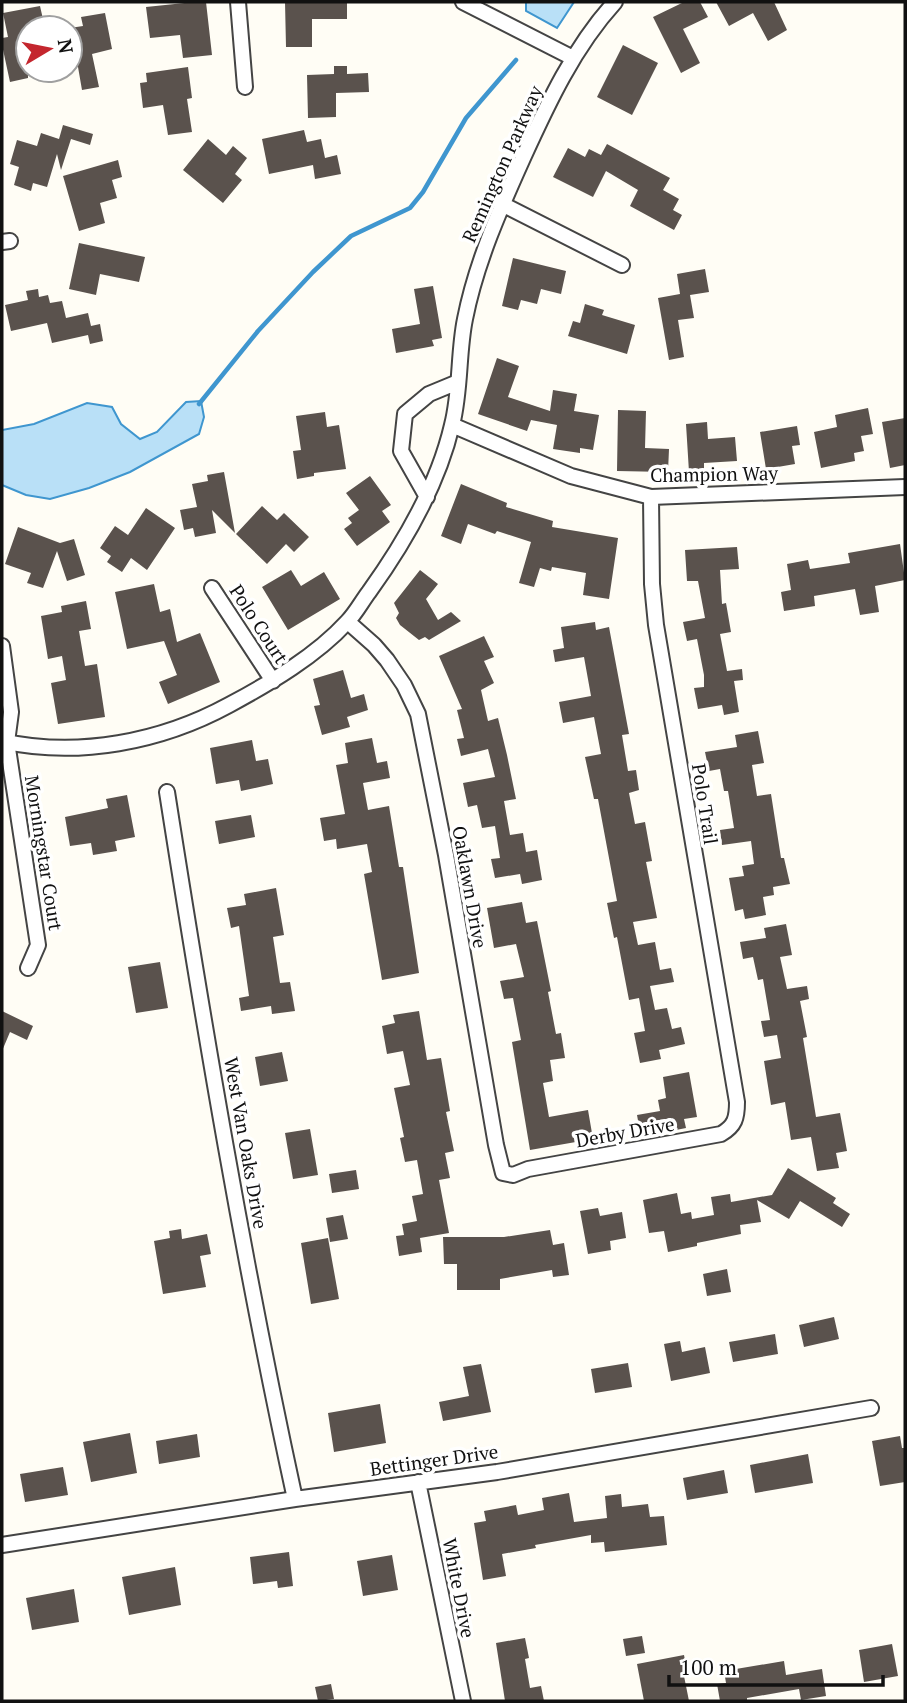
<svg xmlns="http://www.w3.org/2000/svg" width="907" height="1703" font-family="'PT Serif',serif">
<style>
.water{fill:#b9e0f7;stroke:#3f96cf;stroke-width:2}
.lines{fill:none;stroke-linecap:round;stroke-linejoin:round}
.stream{stroke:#3f96cf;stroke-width:4.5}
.building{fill:#5a524d}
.street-casing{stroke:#444;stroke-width:18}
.street{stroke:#fff;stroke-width:14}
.labels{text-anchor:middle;stroke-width:7;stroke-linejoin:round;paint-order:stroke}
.street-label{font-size:19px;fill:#111;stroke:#fff}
</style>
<rect width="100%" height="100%" fill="#fffdf5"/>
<path class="water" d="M526 2H574L557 28 526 11Z
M201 401 204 417 199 434 130 472 89 488 50 499 26 495 2 485V430L34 424 87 403 112 407 121 424 140 439 157 432 186 402Z"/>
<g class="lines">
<path class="stream" d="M199 404 258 331 313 272 351 236 410 208 423 192 466 118 516 60"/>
</g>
<path class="building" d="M194 2H206L212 55 183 58 180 35 150 38 146 7Z
M285 2H347V19H312V47H286Z
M684 2H700L708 17 683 29 700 63 681 73 653 17Z
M716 2H774L787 30 768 41 753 13 729 26Z
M40 6 45 28H28V78L10 82 2 45V38L8 37 3 13Z
M105 13 112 49 92 54 99 87 82 90 78 67 70 69V28L83 26 81 17Z
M623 45 658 63 632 115 597 97Z
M334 66H347V74L368 73 369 92 336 93V117L308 118 307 75 334 74Z
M188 67 192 98 187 99 192 132 168 135 163 105 143 108 140 83 147 82 146 73Z
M63 125 93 134 90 145 71 139 61 170 57 154 47 187 33 183 31 191 14 185 19 167 10 164 17 140 37 146 41 133 59 139Z
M304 130 307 142 321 139 325 158 337 155 341 174 315 179 313 165 269 174 262 139Z
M208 139 226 155 233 146 247 158 235 174 242 180 223 203 183 170Z
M607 144 670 178 663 190 679 199 673 210 682 215 674 230 630 206 638 190 606 171 593 197 553 177 568 148 585 157 589 149 601 155Z
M118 160 122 177 112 180 117 198 100 203 105 223 79 231 63 176Z
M79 243 145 257 139 282 100 274 96 295 69 289Z
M513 258 566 271 561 294 541 289 537 304 521 300 518 310 502 306Z
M705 269 709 292 690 295 694 318 678 320 684 357 669 360 658 298 680 294 677 274Z
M433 286 442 338 432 340 434 346 396 353 392 329 420 324 414 289Z
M38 289 39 297 48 295 50 303 62 301 66 318 88 313 91 326 100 324 103 341 90 344 88 335 52 343 47 323 11 331 5 305 28 300 26 291Z
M585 304 604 310 602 315 635 325 627 354 568 336 573 321 580 323Z
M497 358 519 366 508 397 550 411 553 390 577 394 574 411 599 415 593 450 580 448V453L553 449 557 425 531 420 527 431 478 414Z
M868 408 873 434 861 436 864 451 854 453 855 461 821 468 814 432 837 427 835 415Z
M618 410 646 411 645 448 669 449 668 472 617 471Z
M325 412 327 427 339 425 346 469 314 473V476L297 479 293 451 301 450 296 416Z
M905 418V465L890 468 882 422Z
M707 422 708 439 735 437 737 461 704 463V471L689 472 686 424Z
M797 426 800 445 792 446 795 464 766 469 760 432Z
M224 472 235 533 212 510 216 533 195 537 193 528 184 530 180 510 197 507 192 484 208 481 207 475Z
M370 476 391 505 382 511 390 522 357 546 344 529 352 523 348 518 359 510 346 493Z
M461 484 507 503 506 507 553 521 552 527 618 538 609 599 583 595 586 573 552 567 551 571 540 568 534 587 519 583 531 542 497 531 495 534 468 524 461 544 441 536Z
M262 506 277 520 284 513 309 537 294 552 286 544 267 564 236 534Z
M146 508 175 528 147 570 131 558 122 572 107 562 111 556 100 548 115 526 128 535Z
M18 527 60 543 74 539 85 575 67 581 57 551 43 588 27 583 31 573 5 564Z
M900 544 905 580 875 586 879 612 860 615 855 589 814 596 815 606 784 611 781 592 791 590 787 564 808 560 810 569 850 563 848 553Z
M737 547 739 569 720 570 722 604 726 603 731 632 720 634 727 671 742 669 743 680 734 681 739 712 724 715 722 705 698 709 694 688 704 687V675L697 639 687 641 683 622 705 618 698 581H687L685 550Z
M291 570 301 586 324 572 340 599 288 630 262 587Z
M420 570 438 584 426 599 438 620 451 612 461 621 429 640 425 637 419 640 400 625 396 618 399 613 394 603Z
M154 584 160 612 170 609 177 642 200 633 220 682 168 704 159 682 177 675 164 641 127 649 115 592Z
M86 601 91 629 79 631 85 666 97 664 105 717 58 724 51 683 66 680 62 656 48 659 41 616 62 612 61 606Z
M595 622 596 630 609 627 629 734 622 735 628 771 636 770 639 790 629 793 635 824 645 822 652 861 646 862 657 918 633 922 638 945 655 942 660 970 671 968 674 982 650 986 655 1010 667 1008 672 1029 681 1027 685 1044 659 1050 661 1059 640 1063 634 1033 645 1031 639 998 629 1000 617 937 614 938 607 903 617 901 598 799H594L585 757 601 754 594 717 563 723 559 702 591 696 584 657 555 662 553 650 564 648 561 627Z
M484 636 494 657 484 661 494 683 481 690 488 721 498 718 507 755 516 799 504 801 510 835 523 833 526 852 537 850 542 880 522 884 520 874 495 878 491 859 500 858 495 826 482 828 477 805 468 807 463 783 495 777 488 749 461 756 457 739 464 738 457 710 462 709 439 656Z
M343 670 351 698 364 694 368 710 347 717 350 727 322 735 314 706 320 705 313 679Z
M758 731 764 763 752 765 757 796 771 794 781 858H784L790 884 773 887 774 895 763 897 766 915 745 919 743 909 735 911 729 878 744 876 742 866 754 864 751 841 722 845 720 830 734 828 728 791H724L720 769 709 771 705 752 737 747 735 735Z
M372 738 377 763 387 761 390 778 363 783 368 810 389 806 399 867H403L419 973 382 980 364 874 372 872 367 844 337 849 336 839 324 841 320 818 345 814 336 765 348 763 345 743Z
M252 740 256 761 268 759 273 784 241 791 239 780 216 784 210 748Z
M127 795 135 837 115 841 117 851 93 855 91 843 70 846 65 817 108 808 106 799Z
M251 815 255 837 219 844 215 821Z
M276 888 284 935 273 937 280 983 290 982 295 1011 272 1014 271 1006 241 1011 239 998 249 996 239 926 231 928 227 908 246 905 244 894Z
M522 902 526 923 537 921 551 991 548 992 556 1034 561 1033 565 1058 550 1060 553 1081 543 1083 549 1117 588 1110 593 1139 530 1150 512 1042 521 1040 513 998 504 999 500 981 524 977 516 944 494 948 487 908Z
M786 924 792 955 780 957 787 989 807 986 809 999 800 1001 807 1037 803 1038 816 1117 840 1113 847 1151 836 1153 839 1168 817 1171 811 1137 791 1140 785 1102 771 1105 764 1061 781 1058 777 1035 764 1037 761 1021 770 1020 763 979 758 980 753 957 743 959 740 942 766 938 764 928Z
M160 962 168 1008 136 1013 128 967Z
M2 1011 33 1026 27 1040 10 1032 2 1051Z
M419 1011 427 1060 441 1058 450 1111 446 1112 454 1151 445 1153 450 1178 439 1180 449 1233 420 1238 422 1252 399 1256 396 1236 404 1235 402 1224 417 1221 412 1196 423 1194 417 1160 405 1162 400 1138 404 1137 394 1088 410 1085 403 1051 387 1054 382 1026 395 1023 393 1015Z
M282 1052 288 1081 260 1086 255 1057Z
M689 1072 697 1117 684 1119 686 1128 641 1137 637 1115 660 1111 658 1100 666 1098 663 1077Z
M310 1129 318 1175 293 1179 285 1133Z
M788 1168 836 1198 833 1203 850 1214 842 1227 800 1201 789 1219 757 1200 761 1222 740 1225 741 1234 697 1243V1246L668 1252 664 1231 649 1233 643 1200 677 1193 681 1214 691 1212 692 1219 714 1215 711 1197 730 1194 731 1202 772 1195Z
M356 1170 359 1189 332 1193 329 1174Z
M598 1208 600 1216 622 1212 626 1238 610 1241 611 1250 588 1254 580 1211Z
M343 1215 348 1239 330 1242 326 1218Z
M181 1229 182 1239 207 1234 211 1254 200 1256 206 1287 163 1294 154 1241 170 1238 169 1231Z
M550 1230 553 1245 564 1243 569 1275 553 1277 552 1270 500 1279V1290H457V1264H444L443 1237H504Z
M328 1238 339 1299 311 1304 301 1243Z
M727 1269 731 1292 707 1296 703 1274Z
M834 1317 839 1339 804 1347 799 1325Z
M775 1334 778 1354 733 1362 729 1342Z
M680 1341 682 1352 705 1347 710 1373 671 1381 664 1344Z
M628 1363 632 1387 595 1393 591 1369Z
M481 1364 491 1412 443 1421 439 1402 469 1396 463 1367Z
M380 1404 386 1443 334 1452 328 1413Z
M130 1433 137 1473 91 1482 83 1442Z
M197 1434 200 1457 159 1464 156 1441Z
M900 1436 902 1448H905V1482L880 1486 872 1441Z
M808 1454 813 1483 755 1493 750 1465Z
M63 1467 68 1495 25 1502 20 1474Z
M724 1470 728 1493 687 1500 683 1478Z
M569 1493 574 1522 607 1518 605 1496 621 1494 622 1507 648 1504 650 1517 664 1516 667 1545 605 1552 604 1542 591 1543V1535L535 1545 536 1548 502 1554 506 1576 483 1580 474 1523 486 1521 484 1511 516 1505 518 1515 544 1510 542 1498Z
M289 1552 293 1586 278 1588 277 1581 253 1584 250 1557Z
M392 1555 398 1590 363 1596 357 1561Z
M175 1567 181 1605 129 1615 122 1577Z
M74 1589 79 1622 32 1630 26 1598Z
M642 1636 645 1653 626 1656 623 1639Z
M525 1638 529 1658 525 1659 530 1688 541 1686 544 1701H505L496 1643Z
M892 1644 898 1676 864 1682 859 1650Z
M684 1655 688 1676H684L689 1701H644L637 1664Z
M784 1661 786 1675 822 1669 826 1696 801 1700 799 1689 747 1698V1701H720L717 1684 726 1683 724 1671Z
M331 1684 334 1699 318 1701 315 1687Z"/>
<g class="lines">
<defs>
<path id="street" d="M238 2 245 87
M463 2 573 58
M502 204 622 265
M2 242 10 241
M452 425 571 476 651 497 905 487
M427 497 401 451 405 414 429 394 458 382
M212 588 273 681
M348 622 374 645 387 660 404 685 418 714 446 855 496 1145 503 1173 513 1175 528 1169 721 1134C735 1126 737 1118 737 1102L656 625 652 584 651 497
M2 646 11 712 7 742 38 945 28 968
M2 741C78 758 161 742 229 705 270 683 316 656 347 622 356 613 362 601 369 592 405 542 438 485 452 425 461 390 458 353 465 319 476 263 500 209 523 158 548 103 574 47 615 2
M167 792C204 1028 244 1265 295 1499
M418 1482 463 1701
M2 1545 295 1499 497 1472 871 1408"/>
</defs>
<use href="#street" class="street-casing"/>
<use href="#street" class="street"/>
</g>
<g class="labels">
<g class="street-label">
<text transform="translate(502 164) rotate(-66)" y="7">Remington Parkway</text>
<text transform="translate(714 474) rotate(-1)" y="7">Champion Way</text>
<text transform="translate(259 624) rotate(57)" y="7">Polo Court</text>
<text transform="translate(705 804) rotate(81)" y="7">Polo Trail</text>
<text transform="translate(44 853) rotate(81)" y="7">Morningstar Court</text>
<text transform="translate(470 887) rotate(80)" y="7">Oaklawn Drive</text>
<text transform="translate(625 1132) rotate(-10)" y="7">Derby Drive</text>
<text transform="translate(246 1143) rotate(80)" y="7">West Van Oaks Drive</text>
<text transform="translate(434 1460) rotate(-8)" y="7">Bettinger Drive</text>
<text transform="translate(459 1588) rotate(79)" y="7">White Drive</text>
</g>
</g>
<rect width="907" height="1703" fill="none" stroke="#111111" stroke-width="7"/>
<g transform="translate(49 49) rotate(80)"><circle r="33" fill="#ffffff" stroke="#a0a0a0" stroke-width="2"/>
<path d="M0-5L12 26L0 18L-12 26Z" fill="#c4262e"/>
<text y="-10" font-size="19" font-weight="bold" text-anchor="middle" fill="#111111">N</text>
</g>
<path d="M669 1675v10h214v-10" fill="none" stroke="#111111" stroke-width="3.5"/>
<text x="680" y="1675" font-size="21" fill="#111111" stroke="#ffffff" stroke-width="5" paint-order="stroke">100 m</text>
</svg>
